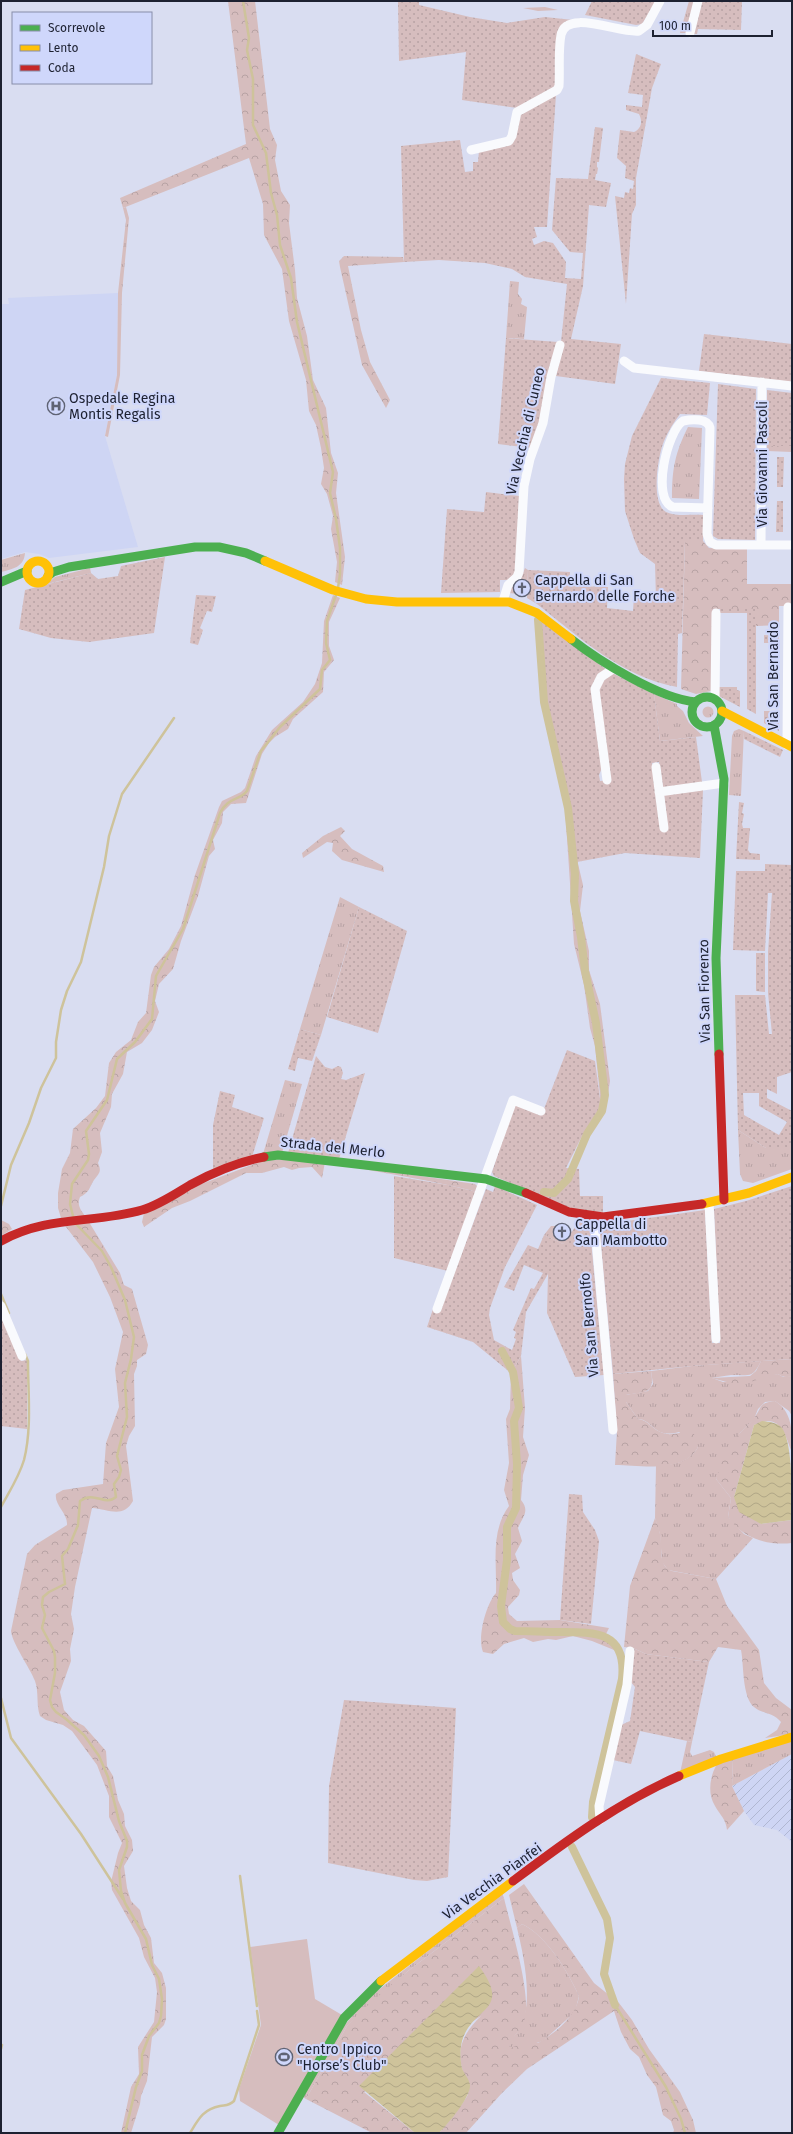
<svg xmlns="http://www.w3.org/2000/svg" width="793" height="2134" font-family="'Fira Sans',sans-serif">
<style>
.built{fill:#ced5f4}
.industrial{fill:url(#industrial-furrows)}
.grass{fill:url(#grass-tufts)}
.forest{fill:url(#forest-crowns)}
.garden{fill:url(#garden-dots);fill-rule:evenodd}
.pitch{fill:#d6bdbe}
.water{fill:url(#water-waves)}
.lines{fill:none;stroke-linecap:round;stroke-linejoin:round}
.stream{stroke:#cec39b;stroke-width:2.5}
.canal{stroke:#cec39b;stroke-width:8}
.street{stroke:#f9fafd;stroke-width:9}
.fast{stroke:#4caf50;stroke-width:9}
.slow{stroke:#ffc107;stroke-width:9}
.jam{stroke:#c62828;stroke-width:9}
.labels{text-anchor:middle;stroke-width:4;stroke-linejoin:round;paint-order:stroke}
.poi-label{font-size:14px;fill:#1d2131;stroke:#cfd7fb;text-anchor:start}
.street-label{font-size:14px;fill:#1d2131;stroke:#cfd7fb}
</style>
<defs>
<pattern id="industrial-furrows" width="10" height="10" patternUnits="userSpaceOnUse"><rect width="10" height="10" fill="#ced5f4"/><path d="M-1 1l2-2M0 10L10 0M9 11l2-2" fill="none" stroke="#b0b7d2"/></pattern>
<pattern id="grass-tufts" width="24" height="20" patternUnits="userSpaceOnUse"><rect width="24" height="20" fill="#d6bdbe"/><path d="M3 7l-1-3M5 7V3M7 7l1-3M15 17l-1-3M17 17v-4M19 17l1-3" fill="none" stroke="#b7a2a4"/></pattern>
<pattern id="forest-crowns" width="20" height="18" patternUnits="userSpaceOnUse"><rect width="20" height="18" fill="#d6bdbe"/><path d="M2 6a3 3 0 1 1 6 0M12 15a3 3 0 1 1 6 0" fill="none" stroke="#b7a2a4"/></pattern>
<pattern id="garden-dots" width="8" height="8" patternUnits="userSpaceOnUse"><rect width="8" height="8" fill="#d6bdbe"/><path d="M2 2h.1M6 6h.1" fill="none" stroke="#b7a2a4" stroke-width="1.8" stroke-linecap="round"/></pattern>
<pattern id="water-waves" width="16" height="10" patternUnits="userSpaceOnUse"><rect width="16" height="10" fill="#cec39b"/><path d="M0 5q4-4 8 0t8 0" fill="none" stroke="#b0a786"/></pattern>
</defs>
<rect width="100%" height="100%" fill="#d9ddf1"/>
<path class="built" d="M118 293 117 375 105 436 138 547 49 558 39 554 25 552 1 559V304H9L8 298Z"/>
<path class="industrial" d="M792 1754V1842L777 1830 754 1825 744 1811 732 1786Z"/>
<path class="grass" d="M689 1H696L687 33H680Z
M545 7 558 10 538 11 523 8Z
M126 207 129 218 122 293 120 375 108 437 105 436 117 375 118 293 126 220 123 208Z
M510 281 519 282 518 294 522 299 521 304 527 307 524 339 506 338Z
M688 427 702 428 699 499 672 498C672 469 675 453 688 427Z
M25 553C24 567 13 569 1 572V560Z
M90 568 91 573 47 584 55 577Z
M525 568 528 570 527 594 526 582H518V594L509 593C512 583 522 578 525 568Z
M654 694 677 704V706L683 711 689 723 703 736 660 741Z
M702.5 712a5.5 5.5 0 1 1 11 0a5.5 5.5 0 1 1-11 0Z
M739 729 744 731 741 796 729 795 732 736 734 731Z
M340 897 359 907 321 1035 300 1029Z
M285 1080 302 1084 282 1153 263 1154Z
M738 1130 766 1148H792V1169L753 1183 743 1181 740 1174Z
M551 1226H559L555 1231 566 1241 563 1244 544 1235Z
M761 1361C752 1380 749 1374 731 1375 724 1376 718 1377 712 1378L723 1382 778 1374 783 1377 792 1376V1416L789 1411 775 1401 765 1402 758 1409 754 1419 740 1433 716 1479 731 1498 728 1517 744 1534 753 1538 716 1579 668 1570 662 1562 660 1534 655 1518 656 1465C671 1466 690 1462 698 1447L679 1432C653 1439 654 1420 638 1419L626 1402 625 1395 648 1391 653 1384 651 1371 692 1366Z
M792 1740V1754L732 1786 733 1758Z
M687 1741 692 1742 690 1752 692 1756 710 1750 714 1752 717 1759 680 1773Z
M502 1893 504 1898 408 1971 347 2026 306 2099 303 2097 343 2027 367 1999Z
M522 1924C547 1936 568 1972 579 1996L575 2012 544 2040C536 2045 519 2046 508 2050L511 2039C538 2018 524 1957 517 1928Z"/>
<path class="forest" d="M228 1H255L270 129 277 145 275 160 281 191 290 205 289 223 295 270 297 298 307 336 313 380 326 408 331 453 338 473 336 493 345 557 342 585 335 582 337 562 331 529 333 516 327 494 321 484 324 468 321 448 316 425 309 411 306 380 289 321 282 269 264 235 263 204 249 158 123 208 120 198 246 144Z
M344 256 403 257 404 262 348 266 361 330 370 362 390 400 386 408 362 365 340 267 339 261Z
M767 446H792V452L767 451Z
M685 541H703L709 548 747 549V584H792V606H779V625L756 626V609H713L712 689 711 691 696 694 681 689Z
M333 595 340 598 329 622V646L334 660 324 672 323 692 293 719 288 729 275 737 269 743 262 754 246 803 231 804 223 812 222 823 213 840 215 849 209 856 207 863 198 896 181 941 173 969 159 984 155 1001 159 1012 152 1030 142 1043 127 1052 123 1074 112 1094 111 1107 100 1133 102 1152 98 1163C102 1172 99 1173 94 1180 89 1188 90 1192 80 1197 77 1205 80 1209 85 1216L61 1218 58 1208V1193L62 1169 70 1153 73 1129 96 1108 105 1096 109 1063 116 1052 131 1040 138 1022 146 1013 151 975 154 967 169 949 181 926 195 875 219 807 222 801 241 792 245 788 256 756 272 730 303 702 315 684 322 663 324 621Z
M565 808 583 885 580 911 589 951V970L600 1004 606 1050 610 1081 608 1094 601 1106 595 1046 590 1028 584 985 574 944Z
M341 827 345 831 340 836 352 849 383 866 384 872 342 860 332 851 333 843 327 842 303 858 302 853 323 836Z
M267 1159 325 1162 322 1178 312 1167 299 1168 292 1170 284 1167 262 1173H246L190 1201 172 1208 144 1227 142 1222 144 1213 186 1190Z
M339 1164 475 1184 478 1187 477 1192C432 1180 385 1174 339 1164Z
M1 1220 9 1224 12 1229 1 1236Z
M89 1222 120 1273 124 1285 132 1289 148 1345 146 1354 137 1360V1366L134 1374 135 1426 129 1436 126 1446 133 1501C123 1519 108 1509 92 1508L75 1587 71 1614 74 1629 70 1649 71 1661 60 1692 64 1710 73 1720 84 1726 106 1751 107 1766 113 1776 118 1800 124 1814 125 1826 132 1840 133 1851 124 1866 127 1888 131 1901 140 1910 144 1925 151 1938 154 1963 162 1973 166 1988V2019L164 2025 152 2037 147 2081 141 2096 140 2104 131 2133H121L131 2087 139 2074 138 2047 154 2022 157 1992 155 1978 144 1957 139 1938 112 1890 111 1882 118 1853 122 1843 109 1817V1796L97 1765 72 1731 63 1725 46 1720 40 1716C36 1705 39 1692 35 1681 30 1668 12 1643 11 1631L27 1554 35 1545 67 1525C68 1513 54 1505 56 1494L63 1490 103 1484 106 1443 119 1407 115 1369 123 1332 110 1297 93 1262 63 1223Z
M521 1356 525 1408 523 1437 529 1455 523 1475 521 1500C530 1511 523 1516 518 1528L522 1541 515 1554 520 1568 512 1573 513 1580 520 1590 519 1595 508 1607 509 1614 517 1621 560 1620 609 1628 605 1636 615 1643 614 1650 592 1641 573 1636 556 1640 548 1639 533 1642 524 1638 504 1644 493 1654 483 1652C477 1638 486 1604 496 1593 497 1563 490 1532 509 1506L504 1490 509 1463 506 1419 510 1409 511 1373Z
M792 1359V1376C787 1378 782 1377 778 1374L739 1385 711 1378 750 1376 756 1371 761 1361Z
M651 1371C655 1395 646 1391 626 1395V1402L638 1419C649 1420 652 1430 663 1433 674 1437 683 1429 694 1434L698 1447C684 1474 640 1465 615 1465L617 1431 613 1374Z
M775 1401C793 1412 792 1432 792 1453 785 1434 780 1412 754 1425L734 1497 761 1524 792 1520V1543C768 1546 742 1538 728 1517L731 1498 716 1479C719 1471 720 1462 724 1455 730 1441 744 1430 753 1419 763 1408 757 1403 775 1401Z
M655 1518C657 1523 659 1528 660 1534 663 1546 657 1566 672 1571L716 1579 727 1606 759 1650 764 1683 776 1698 792 1710V1734L765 1738 777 1730 781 1722C773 1712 762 1714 754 1707 742 1697 744 1665 741 1650L718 1647 709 1662 646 1654 633 1648 624 1647 630 1586Z
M733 1758 732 1786 744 1811 727 1830C726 1819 720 1815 715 1806 707 1793 710 1776 717 1764Z
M524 1884 594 1983 619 2003 632 2020 649 2049 680 2092 693 2120 696 2133H673L674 2130 671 2121 663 2115 656 2087 647 2075 639 2057 630 2049 621 2032 614 2011 527 2069 502 2093 466 2133H439C444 2128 467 2099 468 2094 471 2082 464 2078 462 2068 456 2047 466 2030 481 2016L364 2092 415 2133H372L306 2099 347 2026 369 2004 408 1971 504 1898C511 1928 531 1991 525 2018 522 2032 511 2035 509 2049L523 2042 538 2043C555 2033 577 2016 579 1996 568 1972 547 1936 522 1924L517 1928 509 1895Z"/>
<path class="garden" d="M398 1H419V5L470 17 507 23 545 17 573 20 567 21 556 86 517 108 462 100 466 52 399 61Z
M592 1H657L642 24 636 25 585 15Z
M701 1H742L741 30 698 29 697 34H692Z
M636 54 661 64 652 88 636 178V205L632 214 626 304 615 196 624 198 625 192 629 193 630 188 633 189 634 181 625 178 626 166 617 158 620 130 634 132C641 129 643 122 639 114L626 110V105L642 107 643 95 628 93Z
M556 95 547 227H534L537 237 532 239 534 245 544 241 553 243 566 262 565 278 581 279 583 253 570 252 552 230 556 178 588 179 595 127 603 128 599 162H597V167L598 168 597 174H596L595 180 611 183 606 207 589 205 583 286 571 339 621 344 615 384 556 376 564 343 561 342 567 284 525 277 512 269 485 263 439 260 404 262 401 146 460 140 465 172 473 171V162H478L479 151 506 146 517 116Z
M704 334 792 344V382L699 371Z
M506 338 558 342 541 419 531 448 498 444Z
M661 378 710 383 707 415 680 414C674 422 668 431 664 441 658 455 650 503 666 512 676 517 693 514 703 515V541H685L682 633 678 634 677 687C622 677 579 637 537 604L527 598 528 570 570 572 569 586 608 587 607 608 633 611 634 596 656 598 655 564 640 553 634 539 625 511 624 479 625 464 632 436Z
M718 384 756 389 755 540 718 539 713 536Z
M767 390 792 393V446H767Z
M777 457H784L783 487H777Z
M486 492 519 496 517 571 508 580H500V592L441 593 447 509 484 512Z
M777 501H783V532H776Z
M165 557 154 633 89 642 51 638 19 629 25 590 91 573 98 579 118 576 121 566Z
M196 595 216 596 212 612 207 611 200 628 203 630 198 645 190 643Z
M720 609H756V714L747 709V613H720Z
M535 616 607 670 596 678 602 768 599 775 600 781 609 780 598 701 600 684 612 673 654 694 660 741 696 737 702 782 663 788 659 762 652 763 662 831 668 830 664 795 703 790 700 858 625 853 577 862 542 700Z
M764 635 779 636V643H764Z
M719 687H737V690L740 691V707L719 696Z
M764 711H779V731L764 723Z
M744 731 783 750 780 757 744 739Z
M739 802 744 803 742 813 744 814 742 824 743 828H750L748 850 750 853 760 854V860L736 859Z
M765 864 792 865V1072L777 1077V1094L767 1089V1098L792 1111V1148H766L738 1130 735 995H765L769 1034H772L768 993V952L772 893H768L765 951 733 950 736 871H765ZM743 1093H759V1106L787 1122 779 1135 744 1115Z
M359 907 407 931 378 1033 327 1017Z
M756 953H765V992L756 991Z
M300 1029 321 1035 312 1061 298 1058 295 1071 288 1069Z
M567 1050 595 1061 601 1106 583 1134 566 1168 579 1169 580 1196H603V1213L577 1211 494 1176 492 1172 514 1104 542 1114Z
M316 1056 325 1067 332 1069 338 1066 341 1067 343 1073 341 1079 346 1080 365 1073 339 1159 288 1153Z
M220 1091 235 1095 232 1107 264 1118 252 1157 213 1171V1125Z
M394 1176 448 1185 477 1192 448 1271 394 1258Z
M495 1186 537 1205 505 1267 490 1308 489 1315 494 1340 512 1350 516 1339 514 1338 516 1332 513 1330 531 1288 534 1289 543 1273 524 1265 514 1291 504 1287 528 1245 538 1249 544 1235 563 1244 581 1219 589 1220 604 1375 575 1377 547 1313 548 1274 526 1312 521 1356 511 1373 473 1342 427 1327 433 1309 440 1311 486 1189 493 1192Z
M792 1186V1359L692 1366 613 1374 599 1225 705 1210 712 1343H720L714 1209 746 1201Z
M1 1313 21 1361 27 1360V1429L1 1426Z
M569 1494 582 1495 583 1512 595 1530 599 1541 591 1624 560 1620Z
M633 1648 646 1654 709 1662 692 1742 640 1731 631 1764 613 1760 621 1725 630 1721 635 1687 630 1681Z
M344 1700 456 1708 448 1877 427 1881 414 1880 328 1863 329 1786Z"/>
<path class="pitch" d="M307 1939 315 1999 342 2015 279 2125 240 2101 239 2089 261 2025 250 1947Z"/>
<path class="water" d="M762 1421C770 1422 777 1422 782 1428 793 1443 792 1499 792 1520L761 1524 739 1512 734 1497 754 1425Z
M479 1966C513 2012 472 2006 462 2041 460 2049 460 2060 462 2068 464 2074 469 2078 470 2085 471 2097 448 2124 439 2133H415L359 2086Z"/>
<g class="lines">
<path class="stream" d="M243 1 249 38 247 50 253 79V125L266 153 271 193 277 215 280 245 291 278 297 322 333 472 330 493 336 519 340 548V574L338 588
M1 1206 11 1165 29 1123 41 1088 56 1058V1042L61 1010 67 991 81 962 104 867 109 836 122 794 174 718
M73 1216 70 1204 72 1184 88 1160 89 1154 86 1131 107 1100 117 1059 135 1042 152 1019 156 976 183 929 220 813C228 797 239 801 247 791L261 751 280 727 320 689 322 670 330 660 326 643 327 621 336 595
M76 1224 102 1251 111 1267 125 1300 134 1337 131 1359 125 1383 127 1417 117 1456 121 1470 119 1477 114 1484 116 1497C104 1507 95 1490 80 1501L78 1525 68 1549 62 1556 65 1584 49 1592 43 1597 42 1605 45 1615 42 1628 54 1651 55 1657V1673L50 1700 52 1707 56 1712 66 1719 84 1735 99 1756 108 1777 119 1821 127 1841V1847L119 1870 121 1891 125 1903 146 1939 152 1965 159 1979 162 1999 161 2016 159 2023 149 2036 142 2055V2071L136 2087 125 2133
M1 1294 9 1313
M1 1507C9 1492 19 1477 24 1460 32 1429 28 1393 28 1361L25 1354
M1 1698 11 1738 81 1834 123 1899
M240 1876 257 2006
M615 2005 666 2087 681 2119 685 2133
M1 2049 2 2045
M190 2133C198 2120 203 2109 220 2106 226 2105 229 2106 234 2101L259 2025 257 2011"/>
<path class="canal" d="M538 620 544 702 568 808 575 874 574 901 581 937 585 971 596 1023 605 1095 602 1111 587 1134 568 1179 554 1193 544 1192
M502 1351 513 1372 519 1408 514 1421 517 1464 516 1508 507 1527V1560L501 1606 503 1622 510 1629 515 1631C530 1631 544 1632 559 1632 595 1632 627 1631 622 1679L593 1802 592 1817
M572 1847 607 1919 610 1938 604 1974 615 2005"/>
<path class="street" d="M690 33 698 1
M471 150 509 141 512 136 517 112 557 90 559 86C560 69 558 51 561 35 566 8 621 34 639 31L647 25 660 1
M624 361 634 368 792 386
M708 508 673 507C651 500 667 431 683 421 692 419 708 418 710 428L707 534 710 542 716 545H792
M761 545 762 382
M503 601 508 585 517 577 519 572 524 486 530 459 543 423 551 377 560 345
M715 699 716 613
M787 745 788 607
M656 767 664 828
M607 780 595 689 601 677 613 669
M659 792 724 783
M709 1203 716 1339
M594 1217 613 1430
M1 1306 22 1356
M437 1309 513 1100 541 1111
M600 1820 599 1806 627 1685 630 1651"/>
<path class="fast" d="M48 576 53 572 69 567 195 547H219L246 553 265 561
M1 582 27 571
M571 639C599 661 660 699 696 702
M692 712a15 15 0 1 1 30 0a15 15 0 1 1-30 0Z
M714 725 724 779 716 958 719 1054
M264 1157 278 1155 486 1179 526 1193
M278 2133 344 2018 381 1981"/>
<path class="slow" d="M265 561 333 590 366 599 397 602H509L537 613 571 639
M27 572a11 11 0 1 1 22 0a11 11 0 1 1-22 0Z
M722 711 792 747
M702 1204 749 1193 792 1177
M679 1776 721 1759 792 1737
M381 1981 513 1881"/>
<path class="jam" d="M719 1054 724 1200
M526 1193 569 1212 603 1217 702 1204
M1 1241C48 1215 93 1224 142 1210 159 1205 175 1194 190 1185 214 1172 238 1162 264 1157
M513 1881C565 1842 619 1802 679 1776"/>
</g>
<defs>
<symbol id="hospital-ring" viewBox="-11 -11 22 22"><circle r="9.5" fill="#cfd7fb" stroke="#5f6374" stroke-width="1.5"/><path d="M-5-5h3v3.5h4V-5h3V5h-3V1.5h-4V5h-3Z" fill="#5f6374"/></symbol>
<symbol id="church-ring" viewBox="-11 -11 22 22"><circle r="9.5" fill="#cfd7fb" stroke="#5f6374" stroke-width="1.5"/><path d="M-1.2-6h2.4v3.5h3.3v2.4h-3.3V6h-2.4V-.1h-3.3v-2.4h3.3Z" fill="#5f6374"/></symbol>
<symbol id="stadium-ring" viewBox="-11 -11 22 22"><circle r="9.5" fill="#cfd7fb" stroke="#5f6374" stroke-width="1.5"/><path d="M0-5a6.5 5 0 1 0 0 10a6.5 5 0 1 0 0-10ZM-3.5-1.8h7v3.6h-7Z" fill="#5f6374"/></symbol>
</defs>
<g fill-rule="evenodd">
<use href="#hospital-ring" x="46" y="396" width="20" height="20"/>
<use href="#church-ring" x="512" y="578" width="20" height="20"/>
<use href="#church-ring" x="552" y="1222" width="20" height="20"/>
<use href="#stadium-ring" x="274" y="2047" width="20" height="20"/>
</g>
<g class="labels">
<g class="poi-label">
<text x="69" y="403">Ospedale Regina<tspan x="69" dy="16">Montis Regalis</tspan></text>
<text x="535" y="585">Cappella di San<tspan x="535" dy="16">Bernardo delle Forche</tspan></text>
<text x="575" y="1229">Cappella di<tspan x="575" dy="16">San Mambotto</tspan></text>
<text x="297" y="2054">Centro Ippico<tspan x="297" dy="16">"Horse’s Club"</tspan></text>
</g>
<g class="street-label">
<text transform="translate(525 431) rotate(-77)" y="5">Via Vecchia di Cuneo</text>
<text transform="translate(762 464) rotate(-90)" y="5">Via Giovanni Pascoli</text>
<text transform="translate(773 676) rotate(-90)" y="5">Via San Bernardo</text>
<text transform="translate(704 991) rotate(-91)" y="5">Via San Fiorenzo</text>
<text transform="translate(333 1147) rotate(6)" y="5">Strada del Merlo</text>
<text transform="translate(589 1325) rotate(-95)" y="5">Via San Bernolfo</text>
<text transform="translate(492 1881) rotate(-36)" y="5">Via Vecchia Pianfei</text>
</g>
</g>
<rect width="793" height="2134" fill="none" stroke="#1d2131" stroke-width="4"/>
<rect x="12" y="12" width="140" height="72" fill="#cfd7fb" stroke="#888eaa"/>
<rect x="20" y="25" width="20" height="6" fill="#4caf50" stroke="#888eaa"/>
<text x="48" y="32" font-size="12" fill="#1d2131">Scorrevole</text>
<rect x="20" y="45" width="20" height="6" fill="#ffc107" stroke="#888eaa"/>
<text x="48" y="52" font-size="12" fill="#1d2131">Lento</text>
<rect x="20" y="65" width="20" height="6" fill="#c62828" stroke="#888eaa"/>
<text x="48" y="72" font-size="12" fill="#1d2131">Coda</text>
<path d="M653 30v6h119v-6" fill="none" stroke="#1d2131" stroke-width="2"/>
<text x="659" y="30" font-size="12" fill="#1d2131" stroke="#cfd7fb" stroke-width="3" paint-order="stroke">100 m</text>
</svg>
